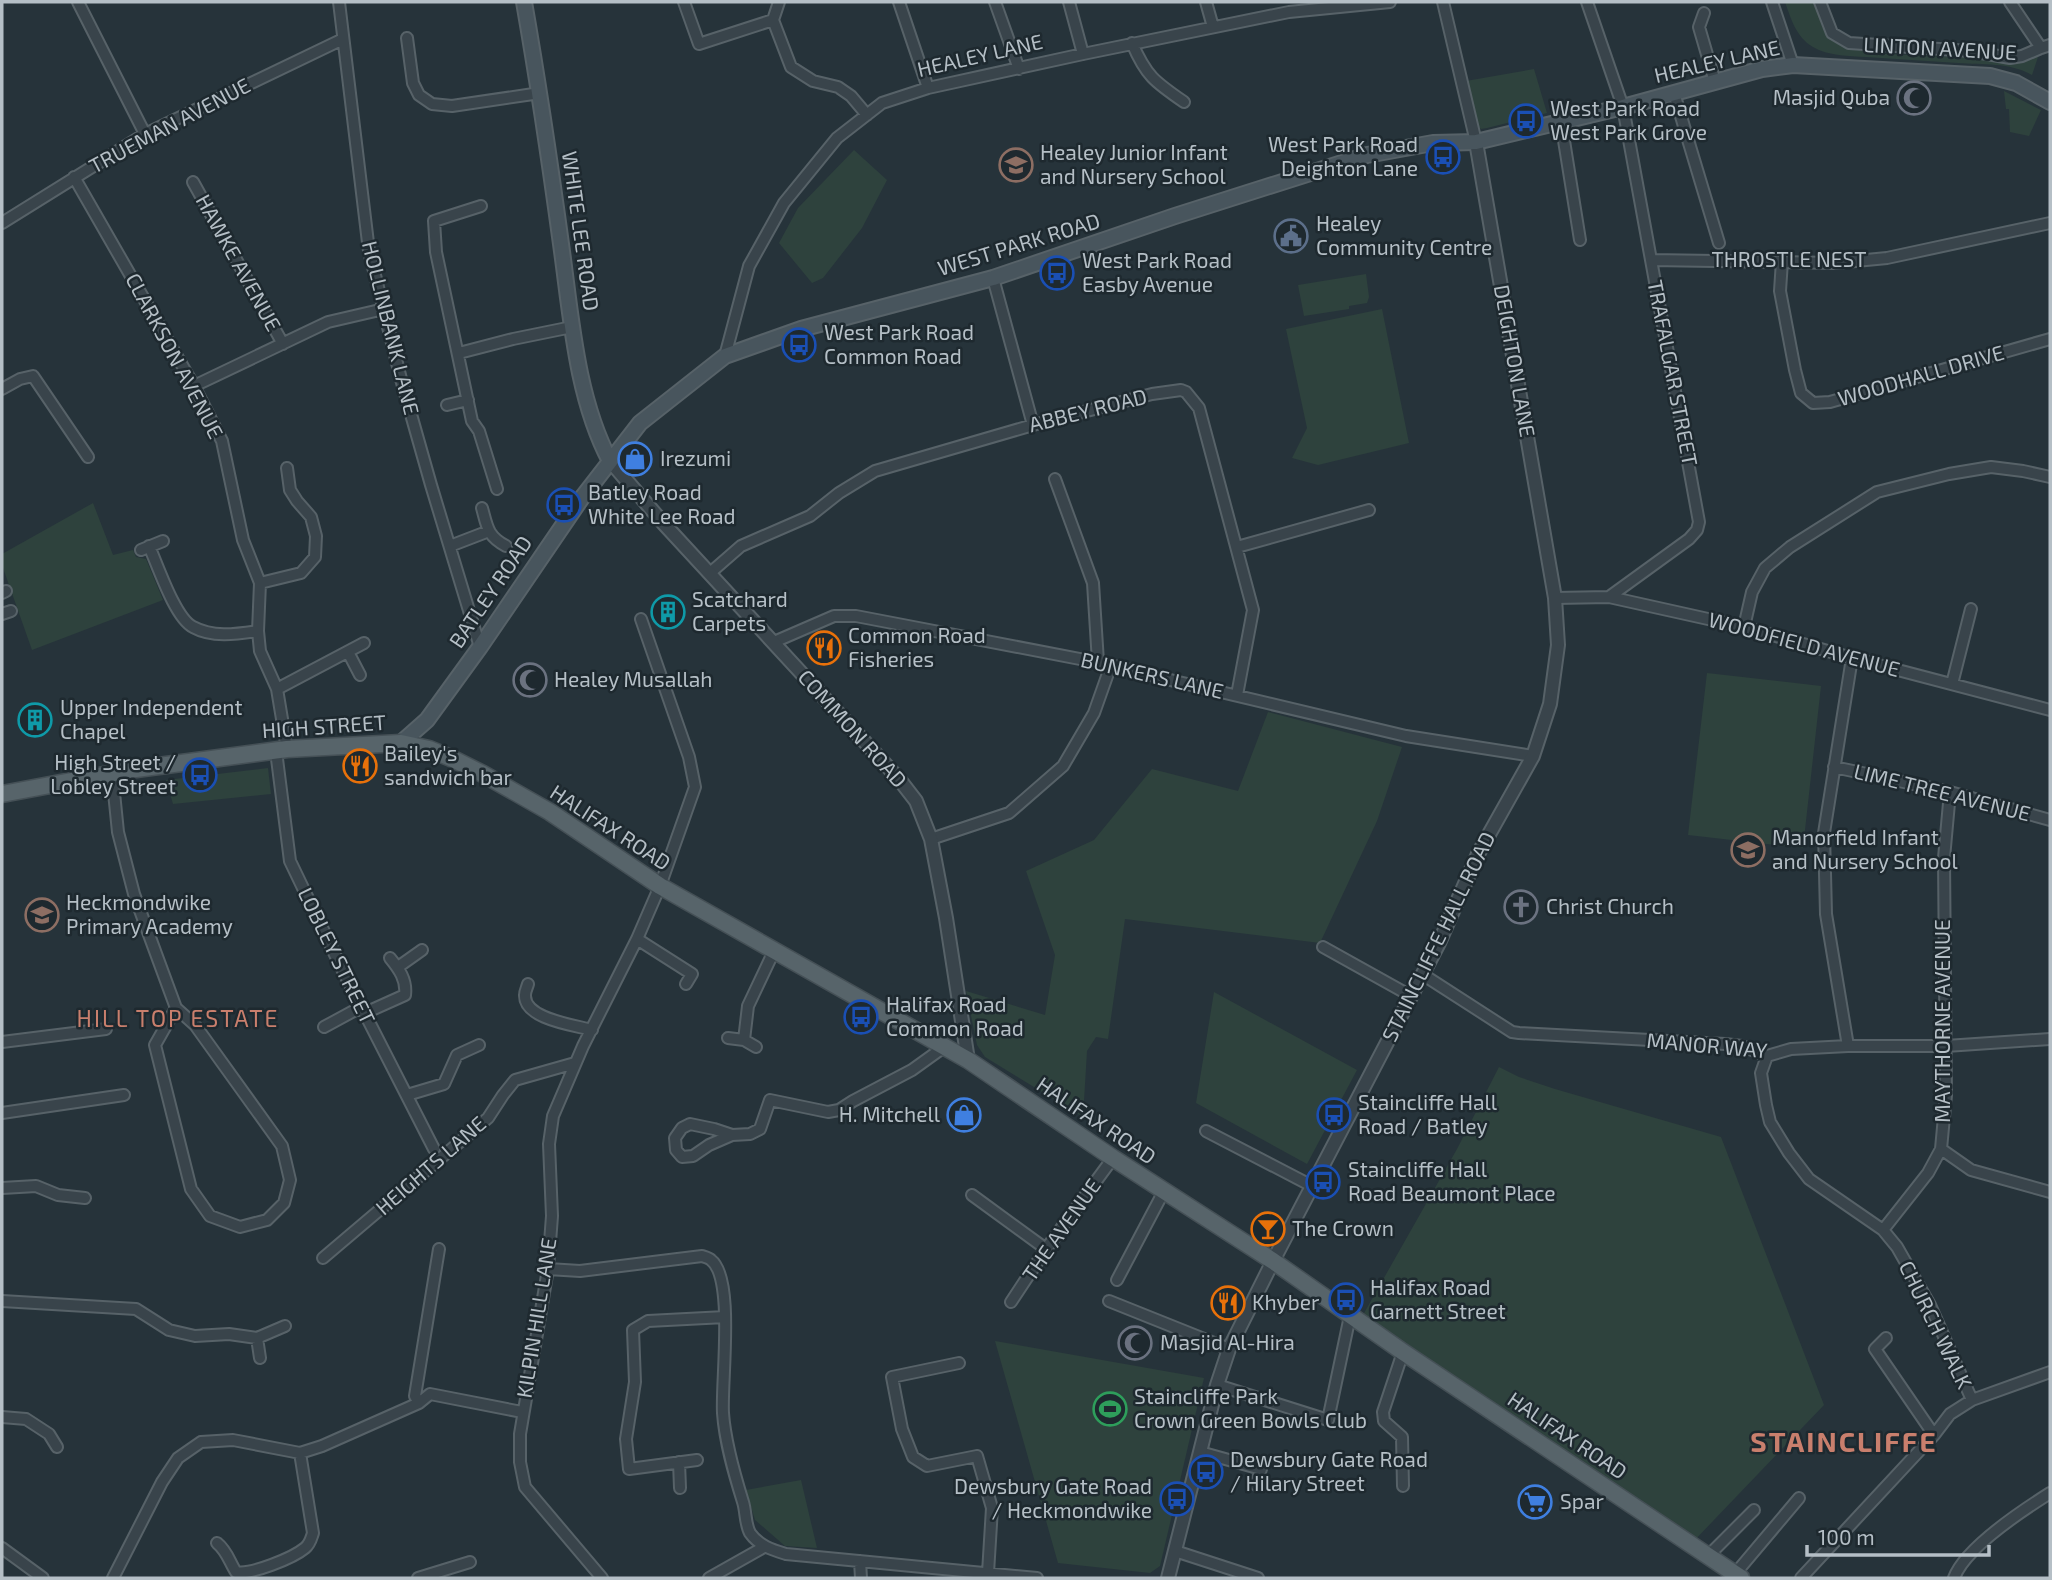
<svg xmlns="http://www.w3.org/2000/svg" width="2052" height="1580" font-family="'Exo 2',sans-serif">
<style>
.green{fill:#2e423d}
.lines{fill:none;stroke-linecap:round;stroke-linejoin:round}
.minor-casing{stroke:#576268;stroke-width:14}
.tertiary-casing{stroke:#576268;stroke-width:16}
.secondary-casing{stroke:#576268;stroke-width:18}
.primary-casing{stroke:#455056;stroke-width:19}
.minor{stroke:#39444b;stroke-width:10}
.tertiary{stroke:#39444b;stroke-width:12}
.secondary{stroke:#48555d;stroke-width:14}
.primary{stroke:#57646a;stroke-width:16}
.labels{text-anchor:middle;stroke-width:5;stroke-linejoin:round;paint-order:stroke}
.street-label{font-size:21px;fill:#b5bfc6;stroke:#1e292f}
.poi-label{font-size:21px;fill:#b5bfc6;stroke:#1e292f;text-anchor:start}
.neighbourhood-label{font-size:23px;letter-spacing:2px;fill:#c97f6d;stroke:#1e292f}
.district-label{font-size:28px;font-weight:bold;letter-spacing:2px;fill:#c97f6d;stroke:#1e292f}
</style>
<rect width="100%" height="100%" fill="#26333a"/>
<path class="green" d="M1785 2H1814L1822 26 1829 36 1868 53 1955 57 1962 54H2039L2032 75C2009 62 1983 65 1958 63 1927 61 1896 59 1866 57 1849 56 1828 56 1813 47 1796 37 1791 19 1785 2Z
M1534 69 1547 113 1487 128 1481 129 1476 124 1466 81Z
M2004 91 2041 110 2029 136 2010 132 2009 109H2006Z
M854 150 887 180 862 228 823 278 812 283 779 243 798 208Z
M1366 274 1369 297 1367 303 1349 306V309L1304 316 1298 285Z
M1382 309 1409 443 1318 465 1292 458 1307 428 1286 329Z
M93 503 113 555 133 550 136 557 146 559 163 600 32 650 2 565V554Z
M1707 673 1821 686 1803 848 1688 835Z
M1268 712 1402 747 1377 821 1320 943 1125 919 1108 1039 1096 1037 1087 1051 1083 1117 985 1057 977 1045 966 991 1045 1015 1055 955 1026 871 1094 840 1152 769 1238 791Z
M268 768 271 794 173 804 166 780Z
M1214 992 1357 1070 1307 1164 1196 1103Z
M1499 1067 1519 1077 1555 1089 1721 1137 1824 1405 1691 1544 1359 1322 1457 1149Z
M995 1341 1204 1378 1160 1566 1150 1573 1058 1563Z
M801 1480 817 1548 785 1546 755 1520 746 1490Z"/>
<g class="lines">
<defs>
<path id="minor" d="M78 2 145 134
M339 2 369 251 401 379 431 485 480 647
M684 2 699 44 773 20
M779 2 773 20 791 67 813 81 838 87 851 96 867 115
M899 2 928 88
M995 2 1019 69
M1069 2 1083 54
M1206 2 1213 27
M1443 2 1476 142
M1587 2 1623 107 1699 522 1697 530 1689 539 1609 597
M1772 2 1793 65
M1820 2 1832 33 1849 43 1970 51 2010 58 2022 56 2041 48
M2010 2 2041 48 2050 45
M1704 13 1699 27 1715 82
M407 38 413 83 419 95 432 104 452 106 540 93
M1132 43C1146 76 1155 82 1184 102
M1674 93 1719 243
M1561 122 1580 240
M74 177 194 386 222 441 243 540 260 583 258 631 260 651 277 689 287 749
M193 182 283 344
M481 206 434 221 436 252 472 421 479 431 497 489
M2 223 145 134 343 39
M1651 260 1835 263 1887 258 2050 223
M1782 261 1780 291 1795 370 1801 393 1813 403 1830 402 2050 339
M993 278 1033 425
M459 353 513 339 572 327
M725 356 749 266 784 203 837 138 882 103 928 88 1083 54 1289 12 1390 2
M194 386 328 322 384 309
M2 389 20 379 33 376 88 457
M447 405 468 400
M1055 479 1093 583 1098 662
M482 508C487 526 487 536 506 546
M149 546C158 566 175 618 193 627 213 638 237 634 258 631
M450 546 489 531
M1237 547 1369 510
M141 550 163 541
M710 573 741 546 810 516 839 493 875 471 1033 425 1152 394 1181 390 1186 392 1199 408 1253 610 1237 695
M260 583 301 573 315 557 316 536 311 517 297 501 290 490 287 468
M2 593 6 591
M1555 598 1609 597 1744 627 1852 658 2050 710
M2 614 11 611
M1744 627 1752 592 1765 568 1790 547 1877 492 1949 474 1991 467 2023 471 2050 477
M774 642 834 616H856L1111 665 1166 679 1406 736 1533 756
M348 652 360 675
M1952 684 1971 609
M277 689 364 643
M276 751 290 861 340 965 434 1149
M1834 767 1950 792 2050 820
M112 773 118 832 134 894 176 1008 195 1025 282 1146 290 1180 284 1203 267 1220 240 1227 210 1216 191 1189 155 1045 176 1008
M931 839 1009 813 1063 766 1094 713 1111 665
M637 939 692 974 686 984
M1323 947 1411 996
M398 967 422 950
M1422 974 1512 1032 1519 1033 1725 1044 1742 1046 1767 1056 1791 1049 1848 1046H1946L2050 1039
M528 984C527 988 525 991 525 995 524 1019 574 1025 592 1030
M365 1013 405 995C407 980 399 969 390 958
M324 1027 361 1007
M728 1038 744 1040 756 1047
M744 1040 748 1006 774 951
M2 1042 106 1029
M1848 1046 1826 914 1824 833 1852 658
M1767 1056 1761 1073 1766 1105 1770 1122 1789 1153 1809 1179 1883 1230 1897 1247 1930 1305 1972 1400
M407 1095 444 1084 457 1055 479 1045
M2 1113 124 1095
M1206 1131 1312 1186
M732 1135 709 1145 693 1156 682 1157 676 1150 675 1138 682 1128 690 1124 714 1129 732 1135 750 1134 760 1129 770 1100 828 1112 839 1110 853 1101 912 1070 944 1047
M1941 1149 1971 1170 2050 1192
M2 1188 36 1186 58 1195 85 1198
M972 1195 1046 1249
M1883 1230 1928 1173 1941 1149 1946 1095 1944 858 1950 792
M323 1258 488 1118 503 1095 515 1080 575 1063
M548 1269 580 1271 702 1256C705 1257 709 1258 711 1260 735 1278 721 1382 723 1413 725 1442 734 1473 743 1502 746 1511 745 1524 750 1533 759 1546 773 1550 786 1554L1037 1578
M1117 1280 1164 1191
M2 1301 136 1309 169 1330 195 1336 229 1334 257 1338
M1109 1301 1229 1349
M1011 1302 1046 1249 1113 1158
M1886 1338 1875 1349 1934 1435
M1403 1352 1383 1412 1384 1421 1402 1437 1403 1486
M260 1358 257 1338 285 1326
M959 1363 892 1377 902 1429 913 1457 927 1466 977 1456 992 1508 988 1573
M1217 1385 1328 1420 1350 1316
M419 1403 415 1396 439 1249
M2 1417 26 1419 49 1434 57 1447
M1200 1452 1261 1469 1256 1485
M697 1460 629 1469 626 1439 635 1382 633 1330 648 1321 725 1317
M679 1462 680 1488
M217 1543C227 1551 229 1561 236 1572 251 1575 293 1558 305 1548 310 1544 311 1539 313 1533L300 1453
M2 1548 43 1578
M1175 1551 1258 1578
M1709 1555 1754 1510
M860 1561 861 1578
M1735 1574 1799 1498
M113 1578 162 1482 178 1458 201 1442 233 1440 300 1453 322 1446 419 1403 430 1394 522 1412
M418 1578 470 1562
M602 1578 525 1487 520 1462V1434L548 1269 552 1216 549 1144 553 1116 583 1046 637 939 660 886 695 787 689 757 641 619
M709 1578 764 1547
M1801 1578 1934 1435 1950 1414 1972 1400 2050 1372
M1954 1578C1965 1548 2023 1510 2050 1493"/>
<path id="tertiary" d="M610 461 664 524 899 779 916 801 931 839 946 918 968 1060
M1168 1578 1217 1385 1229 1349 1273 1261 1439 943 1478 854 1533 756 1550 704 1558 645 1555 598 1476 142"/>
<path id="secondary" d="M524 2C538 82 550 163 561 244 571 315 576 397 610 461
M401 743 427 720 480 647 581 499 640 423 725 356 801 329 993 278 1175 216 1367 155 1433 143 1476 142 1623 107 1762 69 1793 65 1990 76 2016 83 2050 102"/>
<path id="primary" d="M2 794 136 769 287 749 401 743 429 749 451 758 483 774 550 812 660 886 968 1060 1113 1158 1273 1261 1403 1352 1741 1578"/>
</defs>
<use href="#minor" class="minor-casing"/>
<use href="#tertiary" class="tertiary-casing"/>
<use href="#secondary" class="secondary-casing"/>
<use href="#primary" class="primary-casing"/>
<use href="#minor" class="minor"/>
<use href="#tertiary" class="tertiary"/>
<use href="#secondary" class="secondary"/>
<use href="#primary" class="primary"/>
</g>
<defs>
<symbol id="mosque-ring" viewBox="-11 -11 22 22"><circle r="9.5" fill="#1e292f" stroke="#6b7280" stroke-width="1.5"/><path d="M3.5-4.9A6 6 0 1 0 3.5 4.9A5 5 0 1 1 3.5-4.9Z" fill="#6b7280"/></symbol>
<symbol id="bus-ring" viewBox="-11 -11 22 22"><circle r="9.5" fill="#1e292f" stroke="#1a4fb4" stroke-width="1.5"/><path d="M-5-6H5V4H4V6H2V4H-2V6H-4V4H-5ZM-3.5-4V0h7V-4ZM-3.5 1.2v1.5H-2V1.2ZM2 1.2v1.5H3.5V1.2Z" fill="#1a4fb4"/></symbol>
<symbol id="school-ring" viewBox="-11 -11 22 22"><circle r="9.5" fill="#1e292f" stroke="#8d6e63" stroke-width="1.5"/><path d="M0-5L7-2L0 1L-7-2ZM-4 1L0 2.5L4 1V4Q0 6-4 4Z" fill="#8d6e63"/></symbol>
<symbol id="civic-ring" viewBox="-11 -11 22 22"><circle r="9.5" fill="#1e292f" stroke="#5c6f8a" stroke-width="1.5"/><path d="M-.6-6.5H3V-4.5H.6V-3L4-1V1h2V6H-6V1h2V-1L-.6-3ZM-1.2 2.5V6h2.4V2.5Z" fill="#5c6f8a"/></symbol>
<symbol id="shop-ring" viewBox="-11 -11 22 22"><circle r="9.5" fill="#1e292f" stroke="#3f7fe0" stroke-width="1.5"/><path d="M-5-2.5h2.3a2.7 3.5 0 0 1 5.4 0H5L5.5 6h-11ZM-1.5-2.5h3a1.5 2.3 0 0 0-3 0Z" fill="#3f7fe0"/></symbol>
<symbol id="building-ring" viewBox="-11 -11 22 22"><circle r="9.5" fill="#1e292f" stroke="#0f9aa8" stroke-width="1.5"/><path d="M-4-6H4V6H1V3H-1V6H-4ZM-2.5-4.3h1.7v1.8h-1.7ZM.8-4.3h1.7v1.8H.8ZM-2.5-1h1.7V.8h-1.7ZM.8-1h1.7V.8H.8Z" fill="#0f9aa8"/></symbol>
<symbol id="restaurant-ring" viewBox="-11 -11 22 22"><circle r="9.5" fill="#1e292f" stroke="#e8710a" stroke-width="1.5"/><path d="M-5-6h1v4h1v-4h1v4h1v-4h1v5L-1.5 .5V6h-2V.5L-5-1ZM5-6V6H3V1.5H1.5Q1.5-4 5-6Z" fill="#e8710a"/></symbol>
<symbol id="church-ring" viewBox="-11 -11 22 22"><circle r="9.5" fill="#1e292f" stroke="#6b7280" stroke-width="1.5"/><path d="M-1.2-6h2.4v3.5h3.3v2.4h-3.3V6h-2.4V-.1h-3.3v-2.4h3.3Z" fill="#6b7280"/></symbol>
<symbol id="bar-ring" viewBox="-11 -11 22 22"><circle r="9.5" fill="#1e292f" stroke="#e8710a" stroke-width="1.5"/><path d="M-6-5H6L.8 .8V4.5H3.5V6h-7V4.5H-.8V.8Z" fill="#e8710a"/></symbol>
<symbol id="stadium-ring" viewBox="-11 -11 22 22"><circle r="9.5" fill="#1e292f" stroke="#2e9e5b" stroke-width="1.5"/><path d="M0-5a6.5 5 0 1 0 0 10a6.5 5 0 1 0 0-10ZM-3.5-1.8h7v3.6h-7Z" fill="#2e9e5b"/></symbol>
<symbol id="supermarket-ring" viewBox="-11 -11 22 22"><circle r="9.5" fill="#1e292f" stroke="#3f7fe0" stroke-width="1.5"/><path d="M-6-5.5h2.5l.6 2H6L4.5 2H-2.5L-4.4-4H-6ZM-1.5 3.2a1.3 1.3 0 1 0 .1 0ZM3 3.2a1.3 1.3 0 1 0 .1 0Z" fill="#3f7fe0"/></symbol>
</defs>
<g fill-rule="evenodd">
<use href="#mosque-ring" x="1895" y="79" width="38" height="38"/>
<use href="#bus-ring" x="1507" y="102" width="38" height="38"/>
<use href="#bus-ring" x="1424" y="138" width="38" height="38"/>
<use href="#school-ring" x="997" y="146" width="38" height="38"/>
<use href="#civic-ring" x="1272" y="217" width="38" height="38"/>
<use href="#bus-ring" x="1038" y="254" width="38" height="38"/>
<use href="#bus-ring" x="780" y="326" width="38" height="38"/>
<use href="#shop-ring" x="616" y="440" width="38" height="38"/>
<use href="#bus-ring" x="545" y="486" width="38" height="38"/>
<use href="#building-ring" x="649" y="593" width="38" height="38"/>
<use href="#restaurant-ring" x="805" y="629" width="38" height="38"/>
<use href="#mosque-ring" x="511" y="661" width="38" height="38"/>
<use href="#building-ring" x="16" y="701" width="38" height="38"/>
<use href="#restaurant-ring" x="341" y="747" width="38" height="38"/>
<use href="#bus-ring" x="181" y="756" width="38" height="38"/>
<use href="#school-ring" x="1729" y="831" width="38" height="38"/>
<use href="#church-ring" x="1502" y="888" width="38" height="38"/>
<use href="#school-ring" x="23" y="896" width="38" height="38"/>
<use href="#bus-ring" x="842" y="998" width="38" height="38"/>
<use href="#shop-ring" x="945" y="1096" width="38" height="38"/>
<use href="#bus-ring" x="1315" y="1096" width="38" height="38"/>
<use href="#bus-ring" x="1304" y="1163" width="38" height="38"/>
<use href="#bar-ring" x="1249" y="1210" width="38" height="38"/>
<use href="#bus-ring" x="1327" y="1281" width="38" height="38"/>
<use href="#restaurant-ring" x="1209" y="1284" width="38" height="38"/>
<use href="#mosque-ring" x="1116" y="1324" width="38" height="38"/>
<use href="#stadium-ring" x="1091" y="1390" width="38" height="38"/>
<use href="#bus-ring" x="1187" y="1453" width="38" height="38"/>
<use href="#bus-ring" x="1158" y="1480" width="38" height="38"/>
<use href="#supermarket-ring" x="1516" y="1483" width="38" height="38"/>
</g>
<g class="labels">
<g class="street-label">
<text transform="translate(1940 49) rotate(3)" y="7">LINTON AVENUE</text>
<text transform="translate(980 56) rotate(-13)" y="7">HEALEY LANE</text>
<text transform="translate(1717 62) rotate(-13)" y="7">HEALEY LANE</text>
<text transform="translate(170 126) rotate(-28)" y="7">TRUEMAN AVENUE</text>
<text transform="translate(580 231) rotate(82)" y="7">WHITE LEE ROAD</text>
<text transform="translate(1019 245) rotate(-17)" y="7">WEST PARK ROAD</text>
<text x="1789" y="267">THROSTLE NEST</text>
<text transform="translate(238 263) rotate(61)" y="7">HAWKE AVENUE</text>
<text transform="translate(390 328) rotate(76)" y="7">HOLLINBANK LANE</text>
<text transform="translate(174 356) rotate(62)" y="7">CLARKSON AVENUE</text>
<text transform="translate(1514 361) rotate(80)" y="7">DEIGHTON LANE</text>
<text transform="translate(1672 373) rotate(79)" y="7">TRAFALGAR STREET</text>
<text transform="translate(1921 376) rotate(-16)" y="7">WOODHALL DRIVE</text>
<text transform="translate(1088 411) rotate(-14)" y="7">ABBEY ROAD</text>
<text transform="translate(491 592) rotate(-56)" y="7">BATLEY ROAD</text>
<text transform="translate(1804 645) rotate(15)" y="7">WOODFIELD AVENUE</text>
<text transform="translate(1152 676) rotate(13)" y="7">BUNKERS LANE</text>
<text transform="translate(324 727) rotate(-4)" y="7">HIGH STREET</text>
<text transform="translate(852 729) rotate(48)" y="7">COMMON ROAD</text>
<text transform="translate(1942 793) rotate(14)" y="7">LIME TREE AVENUE</text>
<text transform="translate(610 828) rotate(33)" y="7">HALIFAX ROAD</text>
<text transform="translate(1439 937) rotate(-64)" y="7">STAINCLIFFE HALL ROAD</text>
<text transform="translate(336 956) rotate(64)" y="7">LOBLEY STREET</text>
<text transform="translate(1943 1021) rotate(-90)" y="7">MAYTHORNE AVENUE</text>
<text transform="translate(1707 1046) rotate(5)" y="7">MANOR WAY</text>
<text transform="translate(1096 1121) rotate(34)" y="7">HALIFAX ROAD</text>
<text transform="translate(431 1166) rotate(-41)" y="7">HEIGHTS LANE</text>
<text transform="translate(1062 1230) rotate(-55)" y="7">THE AVENUE</text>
<text transform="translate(537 1318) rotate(-81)" y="7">KILPIN HILL LANE</text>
<text transform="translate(1935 1325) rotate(64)" y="7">CHURCH WALK</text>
<text transform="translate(1567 1436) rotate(34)" y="7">HALIFAX ROAD</text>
</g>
<g class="poi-label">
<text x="1890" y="105" text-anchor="end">Masjid Quba</text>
<text x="1550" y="116">West Park Road<tspan x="1550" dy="24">West Park Grove</tspan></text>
<text x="1418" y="152" text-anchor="end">West Park Road<tspan x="1418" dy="24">Deighton Lane</tspan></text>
<text x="1040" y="160">Healey Junior Infant<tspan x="1040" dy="24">and Nursery School</tspan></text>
<text x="1316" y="231">Healey<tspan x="1316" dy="24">Community Centre</tspan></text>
<text x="1082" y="268">West Park Road<tspan x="1082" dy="24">Easby Avenue</tspan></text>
<text x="824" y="340">West Park Road<tspan x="824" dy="24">Common Road</tspan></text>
<text x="660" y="466">Irezumi</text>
<text x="588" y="500">Batley Road<tspan x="588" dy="24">White Lee Road</tspan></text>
<text x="692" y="607">Scatchard<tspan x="692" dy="24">Carpets</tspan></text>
<text x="848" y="643">Common Road<tspan x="848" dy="24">Fisheries</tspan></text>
<text x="554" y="687">Healey Musallah</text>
<text x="60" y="715">Upper Independent<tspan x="60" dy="24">Chapel</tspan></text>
<text x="384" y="761">Bailey's<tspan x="384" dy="24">sandwich bar</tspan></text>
<text x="176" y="770" text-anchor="end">High Street /<tspan x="176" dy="24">Lobley Street</tspan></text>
<text x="1772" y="845">Manorfield Infant<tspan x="1772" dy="24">and Nursery School</tspan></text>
<text x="66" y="910">Heckmondwike<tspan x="66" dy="24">Primary Academy</tspan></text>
<text x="1546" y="914">Christ Church</text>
<text x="886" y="1012">Halifax Road<tspan x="886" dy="24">Common Road</tspan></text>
<text x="1358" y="1110">Staincliffe Hall<tspan x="1358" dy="24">Road / Batley</tspan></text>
<text x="940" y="1122" text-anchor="end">H. Mitchell</text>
<text x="1348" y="1177">Staincliffe Hall<tspan x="1348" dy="24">Road Beaumont Place</tspan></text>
<text x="1292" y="1236">The Crown</text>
<text x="1370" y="1295">Halifax Road<tspan x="1370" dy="24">Garnett Street</tspan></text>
<text x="1252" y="1310">Khyber</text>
<text x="1160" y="1350">Masjid Al-Hira</text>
<text x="1134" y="1404">Staincliffe Park<tspan x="1134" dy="24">Crown Green Bowls Club</tspan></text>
<text x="1230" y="1467">Dewsbury Gate Road<tspan x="1230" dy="24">/ Hilary Street</tspan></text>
<text x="1152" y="1494" text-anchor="end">Dewsbury Gate Road<tspan x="1152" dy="24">/ Heckmondwike</tspan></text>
<text x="1560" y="1509">Spar</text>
</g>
<g class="neighbourhood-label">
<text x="178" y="1027">HILL TOP ESTATE</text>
</g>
<g class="district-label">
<text x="1844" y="1452">STAINCLIFFE</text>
</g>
</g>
<rect width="2052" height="1580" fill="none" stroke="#b5bfc6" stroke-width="7"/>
<path d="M1807 1545v10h182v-10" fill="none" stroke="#b5bfc6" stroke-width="3.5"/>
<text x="1818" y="1545" font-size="21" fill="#b5bfc6" stroke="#1e292f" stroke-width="5" paint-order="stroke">100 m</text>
</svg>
